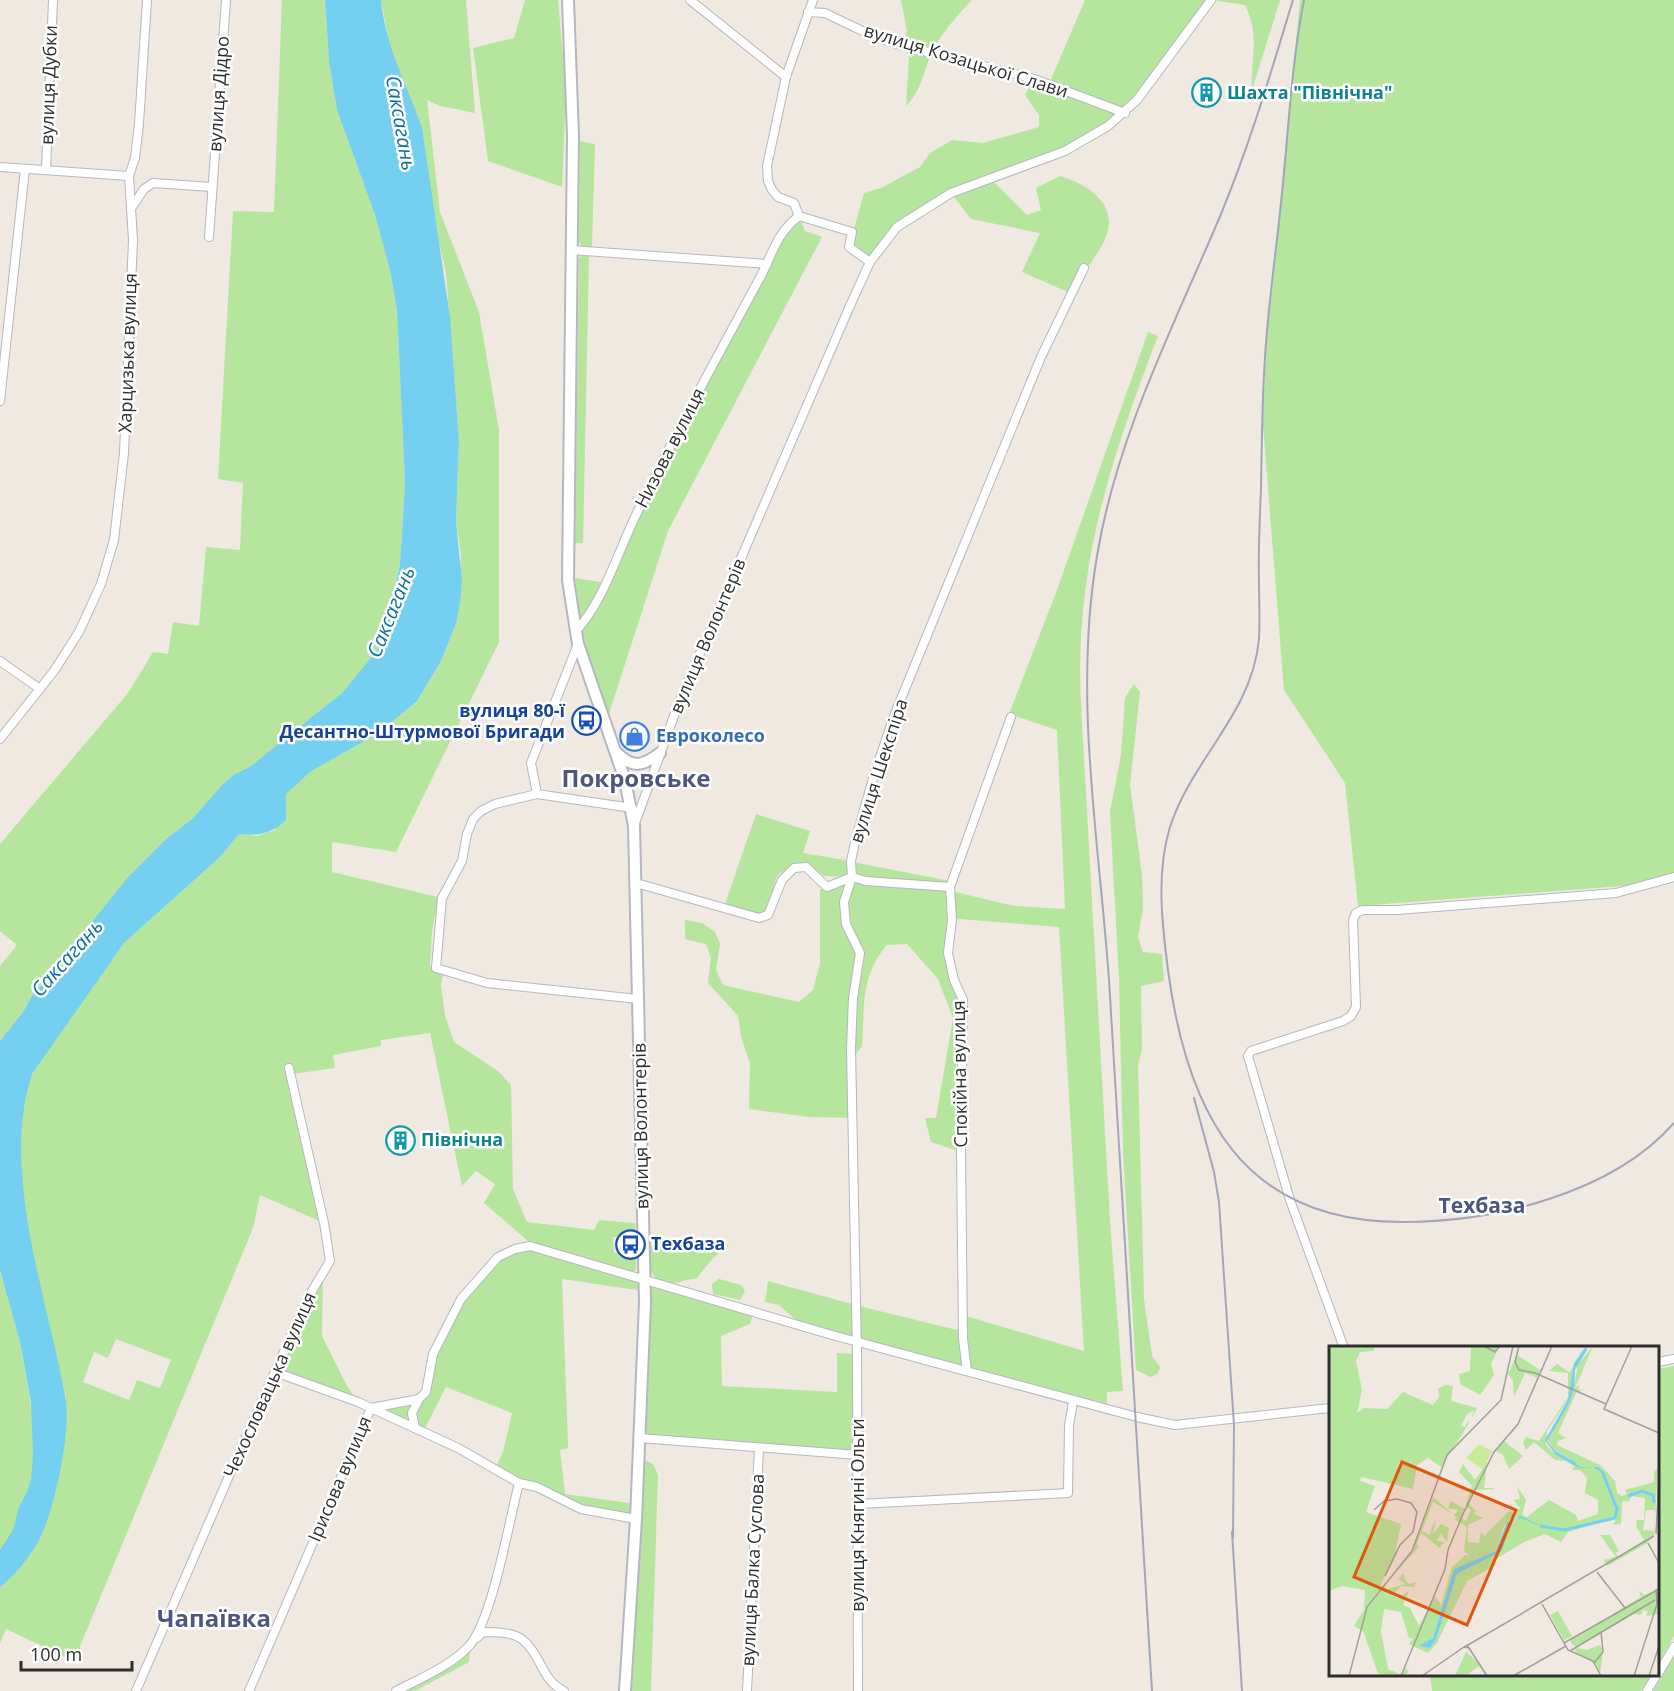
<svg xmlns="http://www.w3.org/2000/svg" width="1674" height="1691" viewBox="0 0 1674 1691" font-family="'Open Sans',sans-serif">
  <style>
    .green { fill: #b6e59e; fill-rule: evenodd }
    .water { fill: #75cff0 }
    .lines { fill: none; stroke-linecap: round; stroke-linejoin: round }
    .street-casing { stroke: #b4b7c1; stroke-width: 10 }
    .secondary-casing { stroke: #b4b7c1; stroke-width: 14 }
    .street { stroke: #fff; stroke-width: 8 }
    .secondary { stroke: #fff; stroke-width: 10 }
    .rail { stroke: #a3a6b8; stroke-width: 2 }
    .labels { text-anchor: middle; stroke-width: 5; stroke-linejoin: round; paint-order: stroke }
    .street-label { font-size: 18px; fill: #2e2e2e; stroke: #fff }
    .culture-label { font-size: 18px; font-weight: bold; fill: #0d838f; stroke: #fff; text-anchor: start }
    .transit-label { font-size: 18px; font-weight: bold; fill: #164399; stroke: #fff; text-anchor: end }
    .shop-label { font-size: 18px; font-weight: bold; fill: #366cbe; stroke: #fff; text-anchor: start }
    .water-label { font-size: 20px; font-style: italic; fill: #0d6fa3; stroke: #fff }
    .quarter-label { font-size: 21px; font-weight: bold; fill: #4d5680; stroke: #fff }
    .district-label { font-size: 24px; font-weight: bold; fill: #4d5680; stroke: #fff }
    .inset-river { fill: none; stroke: #75cff0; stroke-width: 3 }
    .inset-road { fill: none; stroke: #a29e99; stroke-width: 1.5 }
    .view { fill: #df570e; fill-opacity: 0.15; stroke: #df570e; stroke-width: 3 }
    .inset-edge { fill: none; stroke: #2e2e2e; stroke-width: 3 }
  </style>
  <rect width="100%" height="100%" fill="#efe9e1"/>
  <g class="green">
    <path d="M 282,0 L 325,0 L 329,61 L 337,110 L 375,215 L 390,270 L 397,310 L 405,483 L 400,565 L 385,634 L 379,648 L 343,692 L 251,766 L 233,775 L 222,785 L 193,818 L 165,840 L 129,876 L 86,929 L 74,963 L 66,973 L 46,981 L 33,994 L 23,1012 L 0,1041 L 0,966 L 17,945 L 0,931 L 0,844 L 128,693 L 153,652 L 168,654 L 173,622 L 199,626 L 206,547 L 240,550 L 243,483 L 218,479 L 233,211 L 274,212 Z"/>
    <path d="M 381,0 L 466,0 L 475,113 L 440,106 L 427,100 L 440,212 L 479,312 L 499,430 L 499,642 L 396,852 L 332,842 L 332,872 L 438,897 L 432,932 L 430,965 L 443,974 L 441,985 L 445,1016 L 454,1042 L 498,1071 L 511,1085 L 513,1189 L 527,1222 L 594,1230 L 599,1220 L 635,1223 L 636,1236 L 613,1237 L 614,1253 L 636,1252 L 636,1270 L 628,1273 L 528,1241 L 484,1203 L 495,1184 L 476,1171 L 462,1186 L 430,1033 L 381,1040 L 381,1046 L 333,1055 L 335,1068 L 292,1074 L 324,1223 L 260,1195 L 253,1228 L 74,1661 L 6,1629 L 0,1643 L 0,1587 L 23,1563 L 38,1542 L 46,1522 L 56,1491 L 65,1429 L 66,1397 L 45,1315 L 21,1196 L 18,1129 L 22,1098 L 32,1074 L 58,1033 L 124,943 L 220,857 L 239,834 L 257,836 L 275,830 L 286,794 L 310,771 L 377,734 L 417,701 L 441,661 L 456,624 L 461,556 L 456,521 L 459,441 L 446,273 L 438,239 L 422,127 L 391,54 ZM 116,1339 L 171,1360 L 160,1388 L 137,1380 L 129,1400 L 83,1382 L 94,1352 L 108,1358 Z"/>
    <path d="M 525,0 L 558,0 L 566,90 L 562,187 L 488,161 L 473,48 L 514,38 Z"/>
    <path d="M 901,0 L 972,0 C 957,16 942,32 932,52 C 923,72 922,90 906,106 L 909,58 L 904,46 L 907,31 Z"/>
    <path d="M 1085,0 L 1211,0 L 1147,87 L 1088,139 L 990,178 L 1027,215 L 1041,210 L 1036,188 L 1060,176 C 1085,183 1117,202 1107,234 C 1101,252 1081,275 1070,293 L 1022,272 L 1040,233 L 971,219 L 951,193 L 897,227 L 870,262 L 849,247 L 864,193 L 881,188 L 920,167 L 930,153 L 952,140 L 983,143 L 1039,127 L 1039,115 L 1025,95 L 1034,79 L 1049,84 Z"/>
    <path d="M 1212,0 L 1280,0 L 1252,90 C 1250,57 1261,38 1245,5 Z"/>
    <path d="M 1300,0 L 1674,0 L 1674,882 L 1358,906 L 1345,783 L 1284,690 L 1263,425 L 1266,343 Z"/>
    <path d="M 580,141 L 595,144 L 592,247 L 582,247 L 579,241 Z"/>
    <path d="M 799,216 L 805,231 L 822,237 L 668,531 L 605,726 L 575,632 L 585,622 L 579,619 L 575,578 L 605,583 L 776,241 Z"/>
    <path d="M 581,256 L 589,256 L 583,543 L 575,543 L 579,258 Z"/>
    <path d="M 1148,332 L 1158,336 C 1110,462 1074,568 1081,705 L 1110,1221 L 1123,1391 L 1107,1392 L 1107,1407 L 970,1369 L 966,1316 L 1084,1351 L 1059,927 L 949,918 L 945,955 L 959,1000 L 956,1051 L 958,1151 L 931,1142 L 925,1118 L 936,1118 L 953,1018 L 938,979 L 907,944 L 887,945 C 860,976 865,1007 862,1046 L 856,1054 L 857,1118 L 809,1117 L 749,1109 L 750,1064 L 741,1036 L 738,1016 L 708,983 L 711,957 L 706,944 L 685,939 L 685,920 L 702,923 L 715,932 L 720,944 L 716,970 L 723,985 L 799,1002 L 813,990 L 820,963 L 820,889 L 853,880 L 947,890 L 1014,906 L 1065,909 L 1057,730 L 1009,714 L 1057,590 Z"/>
    <path d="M 1134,684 L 1140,692 L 1130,785 L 1142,875 L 1143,908 L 1138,937 L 1143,952 L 1162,954 L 1164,981 L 1141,986 L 1142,1050 L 1138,1066 L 1144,1299 L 1152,1356 L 1160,1367 L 1158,1373 L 1151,1377 L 1136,1370 L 1123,1151 L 1119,979 L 1110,812 L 1121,755 L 1125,698 Z"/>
    <path d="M 756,814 L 810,831 L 803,853 L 851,861 L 852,877 L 824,876 L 808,866 L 796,862 L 777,876 L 765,917 L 724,907 Z"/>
    <path d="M 853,862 L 950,881 L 948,885 L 866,879 L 853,875 Z"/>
    <path d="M 729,1245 L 713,1258 L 696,1279 C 688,1278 682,1283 673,1283 C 649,1284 648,1264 647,1246 Z"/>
    <path d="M 530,1246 L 754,1311 L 750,1324 L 721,1336 L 722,1386 L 837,1392 L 837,1353 L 857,1354 L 858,1455 L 640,1438 L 644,1291 L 562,1279 L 568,1448 L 560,1450 L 565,1494 L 636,1504 L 641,1458 L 653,1464 L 658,1475 L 651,1691 L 625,1691 L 636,1519 L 581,1509 L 495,1469 L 503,1452 L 512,1413 L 446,1387 L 423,1432 L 371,1408 L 390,1406 L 426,1393 L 433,1354 L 449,1319 L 491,1264 Z"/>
    <path d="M 0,1270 L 20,1342 L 33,1418 L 39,1495 L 0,1560 Z"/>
    <path d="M 323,1272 L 322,1336 L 347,1386 L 358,1402 L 275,1372 Z"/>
    <path d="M 719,1279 L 741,1285 L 745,1291 L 740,1300 L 713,1294 L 712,1284 Z"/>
    <path d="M 768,1281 L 852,1304 L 852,1336 L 797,1321 L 779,1305 L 765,1302 Z"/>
    <path d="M 859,1306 L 961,1331 L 963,1368 L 859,1337 Z"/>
    <path d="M 1674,1366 L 1674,1636 L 1658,1664 L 1658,1369 Z"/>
    <path d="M 471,1643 L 469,1662 L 415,1691 L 396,1691 L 446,1665 Z"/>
    <path d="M 1674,1657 L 1674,1691 L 1653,1691 Z"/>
    <path d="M 1430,1675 L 1430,1674 L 1651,1675 L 1641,1691 L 1432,1691 Z"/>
  </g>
  <path class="water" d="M 325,0 L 381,0 C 386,48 406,83 422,127 L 450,317 L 459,441 L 456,521 L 462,581 L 460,602 L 456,624 L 441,661 L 417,701 L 377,734 L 311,771 L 286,794 L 286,820 C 271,834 259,836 239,834 L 220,857 L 124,943 L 32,1074 C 0,1170 47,1297 65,1395 C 72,1430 55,1510 38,1542 C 29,1558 15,1575 0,1587 L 0,1550 L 13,1530 L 19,1507 L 27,1492 L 31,1480 L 33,1454 L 31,1403 L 20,1342 L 0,1270 L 0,1041 L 23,1012 L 33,994 L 46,981 L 67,973 L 74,962 L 86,929 L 129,876 L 165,840 L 193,818 L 222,785 L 233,775 L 251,766 L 343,692 L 379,648 L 385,634 L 400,565 L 405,483 L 397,310 L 390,270 L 375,215 L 337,110 L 329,61 Z"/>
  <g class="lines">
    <defs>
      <g id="street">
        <path d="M 690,0 L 786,77"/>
        <path d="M 813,0 L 786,77 L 767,166 L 768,181 L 772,190 L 778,197 L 794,203 L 799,216 L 852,232 L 849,247 L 870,262"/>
        <path d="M 808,12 L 825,13 L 875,37 L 904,46 L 1034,79 L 1125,113"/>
        <path d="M 0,167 L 129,176"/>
        <path d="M 46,170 L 53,0"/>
        <path d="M 132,207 L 144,189 L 153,183 L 212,187"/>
        <path d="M 209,237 L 226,0"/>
        <path d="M 571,250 L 767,264"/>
        <path d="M 0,401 L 25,169"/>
        <path d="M 575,632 C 604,601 617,554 636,515 C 675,434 718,355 761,276 C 773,252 777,233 799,216"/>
        <path d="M 0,661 L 40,689"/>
        <path d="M 0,739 L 54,671 L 79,632 L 101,584 L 114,540 L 124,453 L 133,240 L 129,176 L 135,158 L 139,124 L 147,0"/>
        <path d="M 537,794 L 531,763 L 578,644"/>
        <path d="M 632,808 L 537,794 L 495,804 L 481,811 L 473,819 L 467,834 L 462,861 L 442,898 L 436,968 L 487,983 L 638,999"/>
        <path d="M 634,826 L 679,702 L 849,308 L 870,262 L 897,227 L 951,193 L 1065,151 L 1108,126 L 1137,100 L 1211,0"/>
        <path d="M 636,883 L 759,918 L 768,915 L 782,880 L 794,868 L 806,867 L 827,887 L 852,877 L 866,881 L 950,887"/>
        <path d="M 1344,1348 L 1290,1200 L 1248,1056 L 1251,1051 L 1343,1021 L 1351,1016 L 1356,1007 L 1353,920 L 1356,913 L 1363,910 L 1397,910 L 1616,893 L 1674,877"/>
        <path d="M 1658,1362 L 1674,1359"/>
        <path d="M 967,1371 L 963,1339 L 961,1151 L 963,1000 L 954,980 L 948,953 L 952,920 L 950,887 L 1011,717"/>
        <path d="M 275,1372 L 358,1402 L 458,1448 L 519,1483 L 537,1487 L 581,1509 L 636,1519"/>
        <path d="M 415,1428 L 412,1413 L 419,1399"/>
        <path d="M 640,1438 L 858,1455"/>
        <path d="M 859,1504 L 1068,1493 L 1069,1425 L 1073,1402"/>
        <path d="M 477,1638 L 483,1632 C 495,1632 515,1632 524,1641 C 542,1656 541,1680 564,1691"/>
        <path d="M 1658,1674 L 1674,1647"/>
        <path d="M 136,1691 L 252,1423 L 309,1296 L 330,1261 L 324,1223 L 289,1068"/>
        <path d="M 249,1691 L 371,1408 L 419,1399 L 426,1392 L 433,1354 L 461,1299 L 498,1257 L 515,1249 L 530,1246 L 832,1335 L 1137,1417 L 1175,1425 L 1330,1408"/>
        <path d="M 396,1691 C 421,1678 451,1666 470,1645 C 493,1617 509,1521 519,1483"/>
        <path d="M 747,1691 L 759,1448"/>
        <path d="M 858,1691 L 857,1354 L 851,1049 L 853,998 L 860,953 L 846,924 L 844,902 L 852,877 L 851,861 L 856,838 L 874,775 L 894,716 L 1041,357 L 1084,268"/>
        <path d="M 1647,1691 L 1657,1674"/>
      </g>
      <g id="secondary">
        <path d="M 568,0 L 573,136 L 568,580 L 578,644 L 625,780 L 634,826 L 645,1302 L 636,1519 L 625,1691"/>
        <path d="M 617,753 C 633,769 643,766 660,753"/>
      </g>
    </defs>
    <use href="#street" class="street-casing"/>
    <use href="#secondary" class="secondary-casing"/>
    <use href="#street" class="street"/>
    <use href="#secondary" class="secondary"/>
    <g class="rail">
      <path d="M 1304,0 C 1292,61 1289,122 1283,184 C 1278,237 1270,290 1266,343 C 1262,391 1262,439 1261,487 C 1260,518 1258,549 1259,580 C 1259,599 1260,619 1259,639 C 1252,714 1193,757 1170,827 C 1156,872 1162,924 1168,970 C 1187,1114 1243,1223 1404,1222 C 1494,1222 1613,1193 1674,1123"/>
      <path d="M 1194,1098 L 1214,1172 L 1219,1202 L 1234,1425 L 1233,1538"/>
      <path d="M 1232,1532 L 1242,1691"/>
      <path d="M 1152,1691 C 1139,1454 1125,1217 1109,980 C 1099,839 1073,697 1097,556 C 1117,435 1174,326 1221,214 C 1250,144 1271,72 1293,0"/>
    </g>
  </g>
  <defs>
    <symbol id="building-ring" viewBox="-11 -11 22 22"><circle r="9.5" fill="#fff" stroke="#0f9aa8" stroke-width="1.5"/><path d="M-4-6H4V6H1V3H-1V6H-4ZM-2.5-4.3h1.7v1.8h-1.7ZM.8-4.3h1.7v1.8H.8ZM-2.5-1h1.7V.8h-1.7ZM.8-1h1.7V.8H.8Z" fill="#0f9aa8"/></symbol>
    <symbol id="bus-ring" viewBox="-11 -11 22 22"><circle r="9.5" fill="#fff" stroke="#1a4fb4" stroke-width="1.5"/><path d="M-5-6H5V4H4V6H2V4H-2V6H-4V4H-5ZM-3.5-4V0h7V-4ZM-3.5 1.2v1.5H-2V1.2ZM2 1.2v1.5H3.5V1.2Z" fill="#1a4fb4"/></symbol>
    <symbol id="shop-ring" viewBox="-11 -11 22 22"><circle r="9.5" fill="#fff" stroke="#3f7fe0" stroke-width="1.5"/><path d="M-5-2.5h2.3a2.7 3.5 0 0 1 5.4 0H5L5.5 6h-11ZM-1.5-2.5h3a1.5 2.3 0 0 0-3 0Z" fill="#3f7fe0"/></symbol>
  </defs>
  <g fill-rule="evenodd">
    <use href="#building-ring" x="1190" y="76" width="33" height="33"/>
    <use href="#bus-ring" x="570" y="704" width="33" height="33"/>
    <use href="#shop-ring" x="618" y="720" width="33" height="33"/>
    <use href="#building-ring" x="384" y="1124" width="33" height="33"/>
    <use href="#bus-ring" x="614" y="1228" width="33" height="33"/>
  </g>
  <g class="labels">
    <g class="street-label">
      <text transform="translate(966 61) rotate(17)" y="6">вулиця Козацької Слави</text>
      <text transform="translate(49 85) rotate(-88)" y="6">вулиця Дубки</text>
      <text transform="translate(219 94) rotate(-86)" y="6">вулиця Дідро</text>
      <text transform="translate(128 353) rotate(-88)" y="6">Харцизька вулиця</text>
      <text transform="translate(670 448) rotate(-63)" y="6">Низова вулиця</text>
      <text transform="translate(708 636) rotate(-67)" y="6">вулиця Волонтерів</text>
      <text transform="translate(879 771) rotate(-72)" y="6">вулиця Шекспіра</text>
      <text transform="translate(960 1074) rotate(-91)" y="6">Спокійна вулиця</text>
      <text transform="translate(641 1126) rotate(-91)" y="6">вулиця Волонтерів</text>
      <text transform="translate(270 1385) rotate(-66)" y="6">Чехословацька вулиця</text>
      <text transform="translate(340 1479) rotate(-67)" y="6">Ірисова вулиця</text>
      <text transform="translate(858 1515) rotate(-90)" y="6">вулиця Княгині Ольги</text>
      <text transform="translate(753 1570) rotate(-87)" y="6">вулиця Балка Суслова</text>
    </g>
    <g class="culture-label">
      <text x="1227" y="99">Шахта "Північна"</text>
      <text x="421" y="1146">Північна</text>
    </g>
    <g class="transit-label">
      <text x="565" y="717">вулиця 80-ї<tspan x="565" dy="21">Десантно-Штурмової Бригади</tspan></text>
      <text x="651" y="1250" text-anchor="start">Техбаза</text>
    </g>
    <g class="shop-label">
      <text x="656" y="742">Евроколесо</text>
    </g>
    <g class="water-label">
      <text transform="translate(401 123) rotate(80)" y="7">Саксагань</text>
      <text transform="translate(391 612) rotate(-68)" y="7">Саксагань</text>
      <text transform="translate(67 958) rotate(-48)" y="7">Саксагань</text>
    </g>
    <g class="quarter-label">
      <text x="1482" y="1213">Техбаза</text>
    </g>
    <g class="district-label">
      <text x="636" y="787">Покровське</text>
      <text x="214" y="1627">Чапаївка</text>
    </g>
  </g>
  <g transform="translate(1329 1346)">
    <rect width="330" height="330" fill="#efe9e1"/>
    <path d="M 0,0 L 47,0 L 44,5 L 31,6 L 27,15 L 33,44 L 28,67 L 35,62 L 58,63 L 74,46 L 104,59 L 110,51 L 109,43 L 116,39 L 124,40 L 122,55 L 148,62 L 143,72 L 145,64 L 138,68 L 132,80 L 136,81 L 140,74 L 139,79 L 112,121 L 99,112 L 88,119 L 84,143 L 32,131 L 31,135 L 46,140 L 37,166 L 72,178 L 65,213 L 49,244 L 56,237 L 56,244 L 76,238 L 69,233 L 74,228 L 79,238 L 87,236 L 85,241 L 72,240 L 64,249 L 69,252 L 80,245 L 74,259 L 81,262 L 90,280 L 106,250 L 112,259 L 123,221 L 136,209 L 141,210 L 135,205 L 138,181 L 125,173 L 129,172 L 125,170 L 129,164 L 119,162 L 122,155 L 136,163 L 132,172 L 137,175 L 142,164 L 136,160 L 143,140 L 130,126 L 134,118 L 146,134 L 158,116 L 155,142 L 164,142 L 165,143 L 146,144 L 139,157 L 147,165 L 145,168 L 154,172 L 139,179 L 139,196 L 150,197 L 152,186 L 155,190 L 181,164 L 185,168 L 191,162 L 184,154 L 191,153 L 188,140 L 197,154 L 193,169 L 198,171 L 220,154 L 247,169 L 249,175 L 269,168 L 269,154 L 256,147 L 258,132 L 251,124 L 243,124 L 245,120 L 237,115 L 226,114 L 205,96 L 197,104 L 194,96 L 197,91 L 210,95 L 239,51 L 239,27 L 220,25 L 228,18 L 241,27 L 244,19 L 256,0 L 245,19 L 239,54 L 218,85 L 217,99 L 226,108 L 243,114 L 226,105 L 218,93 L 241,56 L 249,19 L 264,0 L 246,42 L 251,38 L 249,43 L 254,45 L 248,45 L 229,87 L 237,92 L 229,95 L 228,99 L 271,119 L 286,135 L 288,147 L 293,150 L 298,148 L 296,144 L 325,136 L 325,126 L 329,122 L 325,190 L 317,198 L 278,220 L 275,214 L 287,211 L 271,189 L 281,189 L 290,205 L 287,207 L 289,211 L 315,194 L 307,180 L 308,174 L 315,174 L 316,152 L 303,150 L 299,156 L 293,155 L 292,178 L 284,179 L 288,171 L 239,186 L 232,196 L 216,188 L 195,196 L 165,214 L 167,219 L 138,235 L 108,297 L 99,307 L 80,298 L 84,292 L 80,292 L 72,266 L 55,263 L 52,286 L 59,323 L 73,329 L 76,322 L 80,325 L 75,330 L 50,330 L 34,285 L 25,280 L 35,264 L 36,244 L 13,240 L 0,245 ZM 317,164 L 326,164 L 326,185 L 314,184 ZM 183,171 L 193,171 L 179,176 L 173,205 L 128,228 L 107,293 L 101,302 L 91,300 L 104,292 L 125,223 L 167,205 L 174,182 L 178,176 ZM 142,0 L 170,0 L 162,18 L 165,29 L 151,49 L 131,38 L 130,28 L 141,25 ZM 188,9 L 211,24 L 208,32 L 196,27 L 185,51 L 184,35 L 179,28 ZM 175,95 L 194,110 L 180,123 L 174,109 L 167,105 ZM 104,151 L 124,168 L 104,156 L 93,185 L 101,189 L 102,183 L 107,173 L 104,188 L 112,178 L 120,182 L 118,196 L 112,188 L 108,195 L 115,196 L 111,202 L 92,187 L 88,198 L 90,201 L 70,223 L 83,206 ZM 330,234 L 330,268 L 317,270 L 319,265 L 314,264 L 312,269 L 305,268 L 247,301 L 243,298 L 241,294 L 312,251 L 310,245 L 315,249 L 329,243 ZM 229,265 L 243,290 L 235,294 L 221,269 ZM 270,299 L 274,303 L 271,328 L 267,318 L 246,307 L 247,302 L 258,304 ZM 137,306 L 152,319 L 136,330 L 126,330 Z" fill="#b6e59e" fill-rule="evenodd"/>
    <path d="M 150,98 L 163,105 L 154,124 L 137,112 Z" fill="#c9ec9a"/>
    <path d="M 257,0 L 258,4 L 246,24 L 245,40 L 241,56 L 218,95 L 226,105 L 246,116 L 250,121 L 269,121 L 277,129 L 264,121 L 250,122 L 226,108 L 216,94 L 239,54 L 245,18 ZM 192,170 L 214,181 L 192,172 L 182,174 L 173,205 L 128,228 L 107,293 L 101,302 L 90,300 L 104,292 L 125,223 L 167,205 L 178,176 Z" fill="#75cff0"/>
    <path class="inset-river" d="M 299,150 L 313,145 L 324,149 L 325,157M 211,180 L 235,184 L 286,172 L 288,163 L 273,125"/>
    <path class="inset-road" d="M 155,0 L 166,6 L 171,0M 190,0 L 186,16 L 190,24 L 206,27 L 277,58M 303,0 L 275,63 L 330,87M 45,164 L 55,155 L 68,153 L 82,157 L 88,166 L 84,186 L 71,199 L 56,230M 327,188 L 330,131M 319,197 L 330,217M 268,226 L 296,262M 213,258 L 239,304 L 264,315 L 272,330M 235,297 L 330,243M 139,299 L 325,190M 140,302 L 158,330M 241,305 L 326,254M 265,317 L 274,306 L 272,286M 20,330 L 38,261 L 83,205 L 118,109 L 172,54 L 184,0M 72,330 L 116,223 L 119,204 L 134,168 L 165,106 L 189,78 L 223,0M 93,330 L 135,301 L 140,302 L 138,299 L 135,301M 184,330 L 237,300M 305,330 L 328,258 L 327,243M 320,330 L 330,300"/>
    <path class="view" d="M 73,116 L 187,164 L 138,279 L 25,231 Z"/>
    <rect width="330" height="330" class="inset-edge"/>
  </g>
  <path d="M21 1661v9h111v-9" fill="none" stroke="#2e2e2e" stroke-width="3"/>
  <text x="30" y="1661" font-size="18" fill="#2e2e2e" stroke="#ffffff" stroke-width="4.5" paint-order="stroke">100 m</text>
</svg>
